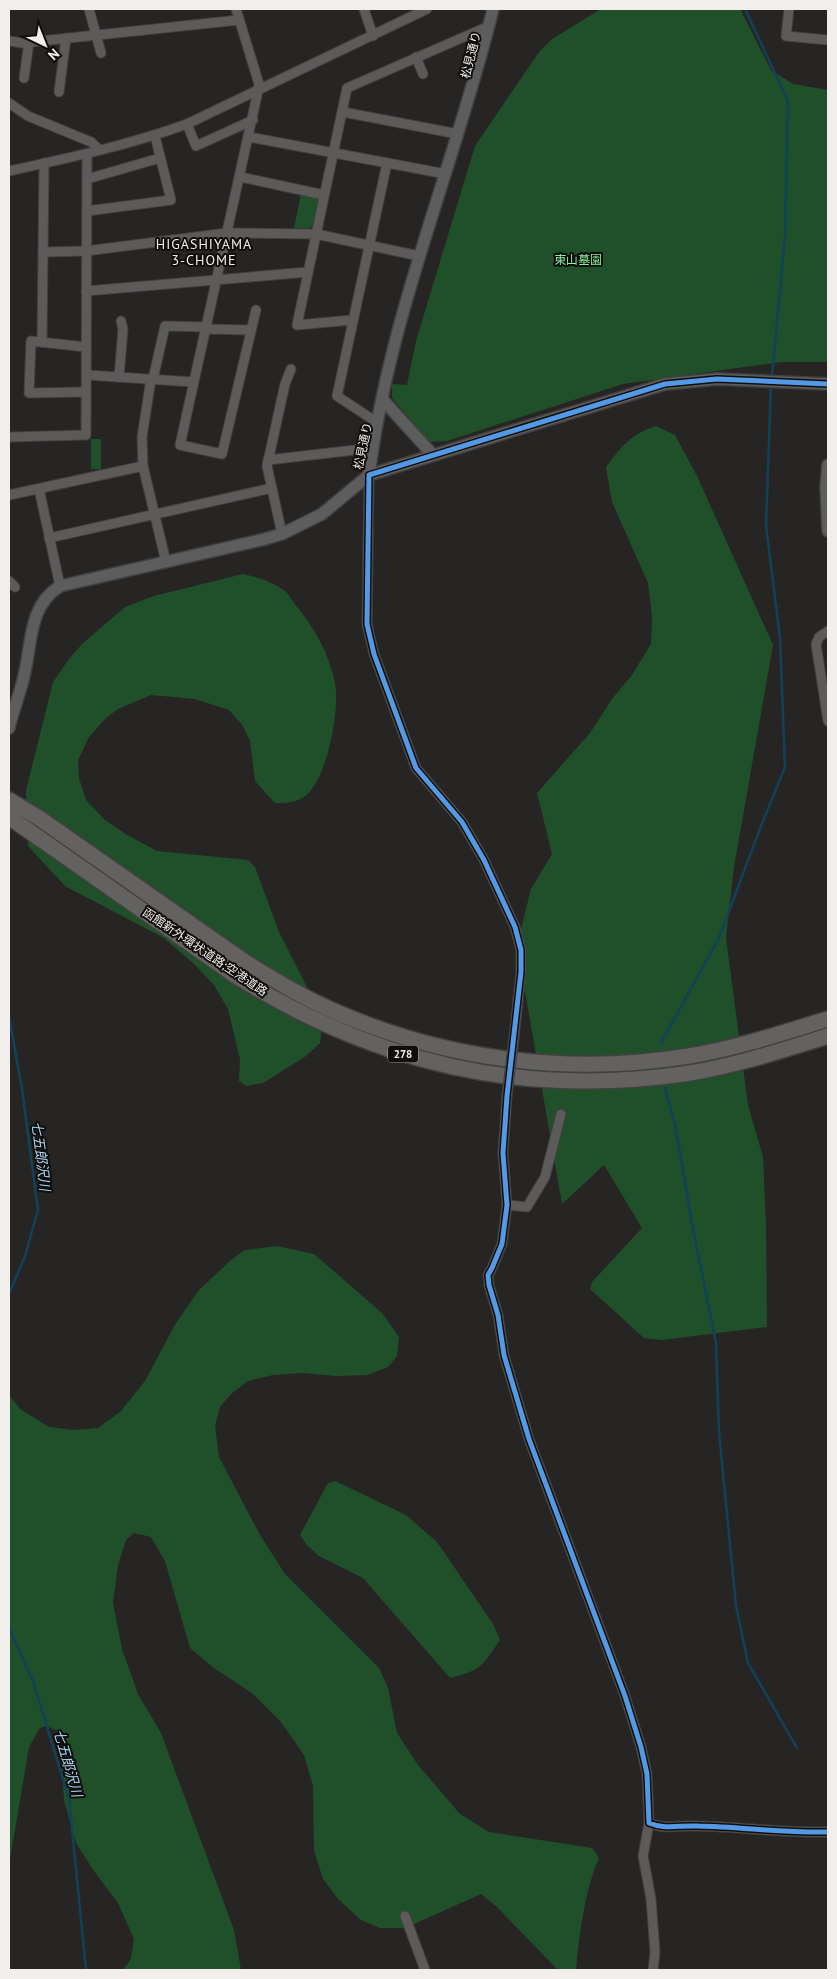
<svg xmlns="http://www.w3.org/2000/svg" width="837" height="1979" viewBox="0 0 837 1979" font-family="'PT Sans','Noto Sans JP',sans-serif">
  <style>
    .green { fill: #20502a }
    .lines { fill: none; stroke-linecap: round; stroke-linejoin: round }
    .stream { stroke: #11415b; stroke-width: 2.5 }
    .street-casing { stroke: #424140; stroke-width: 11 }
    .secondary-casing { stroke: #424140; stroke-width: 14 }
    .highway-casing { stroke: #424140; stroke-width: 18 }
    .street { stroke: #5d5b5a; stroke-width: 9 }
    .secondary { stroke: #5e5d5d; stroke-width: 11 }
    .highway { stroke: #636260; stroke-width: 15 }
    .street-bridge-casing { stroke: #424140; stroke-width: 11; stroke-linecap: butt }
    .street-bridge { stroke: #5d5b5a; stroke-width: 9 }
    .cycleway-casing { stroke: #100e0c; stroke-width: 8 }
    .cycleway { stroke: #5399e6; stroke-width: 5 }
    .labels { text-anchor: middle; stroke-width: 4; stroke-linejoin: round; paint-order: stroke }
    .shield { fill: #100e0c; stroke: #aeaba9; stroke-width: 1 }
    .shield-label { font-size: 11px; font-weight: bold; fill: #f1eeec }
    .street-label { font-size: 12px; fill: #f1eeec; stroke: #100e0c }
    .park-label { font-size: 12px; fill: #89ee99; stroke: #100e0c }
    .neighbourhood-label { font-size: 14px; letter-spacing: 1px; fill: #f1eeec; stroke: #100e0c }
    .water-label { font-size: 14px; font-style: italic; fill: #a9d4f1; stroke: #100e0c }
  </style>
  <rect width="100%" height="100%" fill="#272523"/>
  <g class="green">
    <path d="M 601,9 L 740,9 L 771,70 L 793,84 L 828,90 L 828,362 L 781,362 L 623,384 L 447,441 L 429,442 L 392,398 L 392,384 L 407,385 L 416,341 L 475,146 L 539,52 L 552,39 Z"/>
    <path d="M 301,194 L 317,197 L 319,201 L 313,225 L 310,228 L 294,228 Z"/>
    <path d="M 656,426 L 675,435 L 697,476 L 773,645 L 734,867 L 726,938 L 748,1105 L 763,1157 L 766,1226 L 767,1327 L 662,1340 L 644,1338 L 590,1289 L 592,1282 L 642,1228 L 604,1165 L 562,1204 L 517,945 L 531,889 L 552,854 L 537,793 L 590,733 L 612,699 L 632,675 L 651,644 L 652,616 L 648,583 L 612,502 L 606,467 C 623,445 630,435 656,426 Z"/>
    <rect x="91" y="439" width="10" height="30"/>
    <path d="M 243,574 C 257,577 270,581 282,589 C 287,592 291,598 294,603 C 314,627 329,653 335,683 C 340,710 327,781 304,797 C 294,803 286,803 275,803 L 255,781 L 250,741 L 243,726 L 229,710 L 195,699 L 151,695 L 118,709 L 106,718 L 89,737 L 78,760 L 79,778 L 86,800 L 105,820 L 127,835 L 157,851 L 248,860 L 255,867 L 279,932 L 314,1001 L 322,1025 L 320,1043 L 306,1056 L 263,1083 L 246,1086 L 239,1081 L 240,1059 L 228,1009 L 214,985 L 194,964 L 164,938 L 65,886 L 28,846 L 26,790 L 53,682 L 69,659 L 82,644 L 125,607 L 154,596 Z"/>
    <path d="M 277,1246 L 314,1254 L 382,1313 L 399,1337 L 397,1356 L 388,1367 L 367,1375 L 336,1376 L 302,1373 L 273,1375 L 248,1381 L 231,1394 L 220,1407 L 215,1426 L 219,1457 L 260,1535 L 285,1574 L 379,1668 L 388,1688 L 397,1733 L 418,1765 L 460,1814 L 489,1832 L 592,1848 L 599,1858 C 585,1889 579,1936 576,1970 L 558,1970 L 496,1906 L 481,1894 L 405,1928 L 380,1928 L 361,1920 L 338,1899 L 323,1879 L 314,1851 L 313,1786 L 304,1755 L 281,1722 L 252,1693 L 214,1668 L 190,1648 L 165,1561 L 151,1537 L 134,1533 L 126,1540 L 118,1565 L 113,1603 L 122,1649 L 138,1694 L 161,1733 L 234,1930 L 241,1970 L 123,1970 L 131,1959 L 134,1939 L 118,1903 L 94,1871 L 76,1843 L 64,1800 L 62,1770 L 67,1745 L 56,1730 L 46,1726 L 40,1728 L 29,1747 L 9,1865 L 9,1395 L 20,1409 L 49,1427 L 74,1430 L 98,1428 L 120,1412 L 145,1381 L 176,1323 L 199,1290 L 231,1260 L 245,1250 Z"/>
    <path d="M 335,1481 L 406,1515 L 437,1542 L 493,1624 L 500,1640 C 482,1666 482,1670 450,1678 L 363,1578 L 319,1556 L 307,1545 L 300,1535 L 328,1483 Z"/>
  </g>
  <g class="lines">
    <g class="stream">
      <path d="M 745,9 L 788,101 L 785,236 L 772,377"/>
      <path d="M 9,1016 L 22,1089 L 38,1210 L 25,1256 L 9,1294"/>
      <path d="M 661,1043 L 719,938 L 761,826 L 785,767 L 780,638 L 766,525 L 771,385"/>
      <path d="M 665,1088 L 675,1124 L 692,1224 L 716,1343 L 719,1432 L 736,1606 L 748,1663 L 797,1748"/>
      <path d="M 9,1628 L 33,1681 L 69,1799 L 86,1970"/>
    </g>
    <defs>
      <g id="street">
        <path d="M 89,9 L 101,53"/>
        <path d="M 236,9 L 259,84 L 258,91 L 180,445 L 222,454 L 256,310"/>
        <path d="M 364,9 L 373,36"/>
        <path d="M 789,9 L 786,36 L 828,40"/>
        <path d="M 9,41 L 22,43 L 239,20"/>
        <path d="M 416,57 L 423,74"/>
        <path d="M 24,78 L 29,42"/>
        <path d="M 59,92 L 66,38"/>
        <path d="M 9,103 L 28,116 L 91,142 L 100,150"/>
        <path d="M 343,112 L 458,134"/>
        <path d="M 187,124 L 196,146 L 253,120"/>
        <path d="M 249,137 L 446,174"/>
        <path d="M 9,171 C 69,158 129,145 187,124 L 427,9"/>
        <path d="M 241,177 L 324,195"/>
        <path d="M 87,179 L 160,158"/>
        <path d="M 87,211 L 171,200 L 155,136"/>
        <path d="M 44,252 L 86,251 L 227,233 L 316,234 L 419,256"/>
        <path d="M 86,291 L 308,272"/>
        <path d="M 352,320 L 297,325 L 347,88 L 489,26"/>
        <path d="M 205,329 L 251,330"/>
        <path d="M 42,342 L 44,163"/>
        <path d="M 86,347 L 31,341 L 29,393 L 86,392"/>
        <path d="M 87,375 L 193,382"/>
        <path d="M 119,377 L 123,329 L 121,321"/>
        <path d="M 151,379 L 142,437 L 143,466 L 166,562"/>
        <path d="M 153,379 L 165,326 L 206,327"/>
        <path d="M 378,423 L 337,396 L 387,163"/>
        <path d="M 9,437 L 86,435 L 87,154"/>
        <path d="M 268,460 L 372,448"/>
        <path d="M 369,475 L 367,624 L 374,654 L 416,768 L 462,822 L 484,860 L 515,927 L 521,950 L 521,972 L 514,1037"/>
        <path d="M 39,489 L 60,586"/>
        <path d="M 9,495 L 143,466"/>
        <path d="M 282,534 L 267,466 L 285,384 L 291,369"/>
        <path d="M 49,538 L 272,488"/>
        <path d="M 9,581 L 15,587"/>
        <path d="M 828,631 L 819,637 L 816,644 L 828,721"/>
        <path d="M 507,1096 L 503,1153 L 507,1205 L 502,1244 L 492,1268 L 488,1275 L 489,1285 L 498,1315 L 504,1355 L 529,1439 L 625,1696 L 641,1747 L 647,1774 L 649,1823 C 665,1830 681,1825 698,1826 C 742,1827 784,1833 828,1832"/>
        <path d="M 507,1205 L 527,1207 L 545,1177 L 561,1114"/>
        <path d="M 649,1823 L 643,1856 L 651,1899 L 655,1952 L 653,1970"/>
        <path d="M 405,1916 L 425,1970"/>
      </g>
      <g id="secondary">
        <path d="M 383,400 L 433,455"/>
        <path d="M 828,465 L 826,487 L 828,531"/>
        <path d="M 369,475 L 665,384 L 717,379 L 828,384"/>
        <path d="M 9,728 C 13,710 20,694 24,676 C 32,644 28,606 60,586 L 265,539 L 282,534 L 322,514 L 369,475 C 389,315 455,165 493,9"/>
      </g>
      <g id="highway">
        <path d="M 9,800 L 39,818 L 245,962 C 276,981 307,1000 341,1014 C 451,1061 572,1075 689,1056 C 737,1048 782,1033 828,1019"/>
        <path d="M 9,817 L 236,976 C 377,1064 524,1098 690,1073 C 737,1065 783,1050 828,1036"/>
      </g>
    </defs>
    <use href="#street" class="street-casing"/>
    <use href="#secondary" class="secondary-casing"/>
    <use href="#highway" class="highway-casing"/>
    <use href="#street" class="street"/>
    <use href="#secondary" class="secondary"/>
    <use href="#highway" class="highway"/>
    <defs>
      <path id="street-bridge" d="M 507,1096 L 514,1037"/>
    </defs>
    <use href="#street-bridge" class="street-bridge-casing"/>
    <use href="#street-bridge" class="street-bridge"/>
    <defs>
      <path id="cycleway" d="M 828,384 L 717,379 L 665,384 L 369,475 L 367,624 L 374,654 L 416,768 L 462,822 L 484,860 L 515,927 L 521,950 L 521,972 L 507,1096 L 503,1153 L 507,1205 L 502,1244 L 492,1268 L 488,1275 L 489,1285 L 498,1315 L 504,1355 L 529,1439 L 625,1696 L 641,1747 L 647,1774 L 649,1823 C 665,1830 681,1825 698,1826 C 742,1827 784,1833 828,1832"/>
    </defs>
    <use href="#cycleway" class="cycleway-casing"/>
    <use href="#cycleway" class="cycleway"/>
  </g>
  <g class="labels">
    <rect class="shield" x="388" y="1045.5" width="30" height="17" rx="4"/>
    <g class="shield-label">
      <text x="403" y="1058">278</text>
    </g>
    <g class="street-label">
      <text transform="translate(471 55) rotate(-76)" y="4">松見通り</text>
      <text transform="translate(363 446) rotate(-78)" y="4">松見通り</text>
      <text transform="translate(205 952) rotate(34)" y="4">函館新外環状道路;空港道路</text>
    </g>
    <g class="park-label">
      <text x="578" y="264">東山墓園</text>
    </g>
    <g class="neighbourhood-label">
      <text x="204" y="249">HIGASHIYAMA<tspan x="204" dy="16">3-CHOME</tspan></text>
    </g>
    <g class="water-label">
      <text transform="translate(41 1156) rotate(83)" y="5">七五郎沢川</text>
      <text transform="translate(68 1763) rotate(74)" y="5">七五郎沢川</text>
    </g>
  </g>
  <rect width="837" height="1979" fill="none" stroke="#f1eeec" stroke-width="20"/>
  <g transform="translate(45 45) rotate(137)" stroke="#100e0c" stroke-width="4" paint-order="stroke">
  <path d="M0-4L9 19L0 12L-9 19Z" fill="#f1eeec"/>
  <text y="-8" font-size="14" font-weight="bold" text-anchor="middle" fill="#f1eeec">N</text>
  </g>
</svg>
